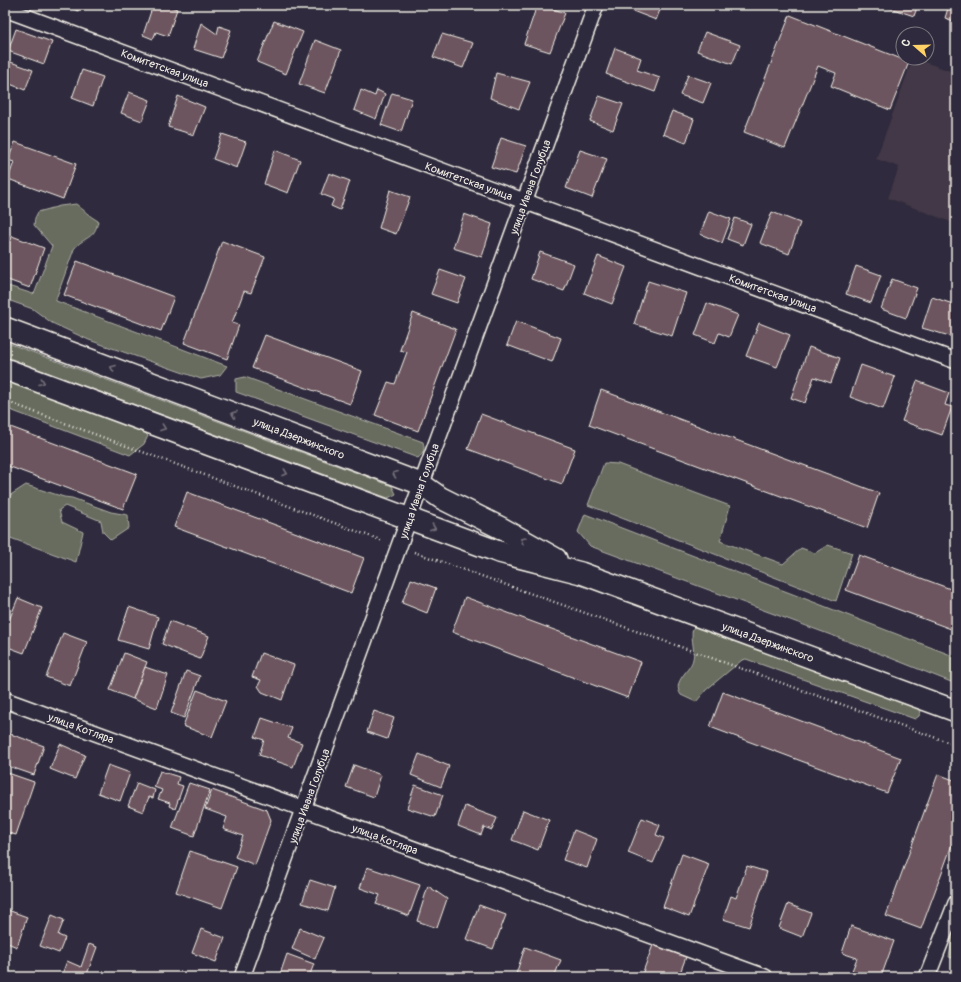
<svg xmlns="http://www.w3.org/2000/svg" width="961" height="982" viewBox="0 0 961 982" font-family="Pangolin,sans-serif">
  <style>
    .built { fill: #423747 }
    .green { fill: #676c5f; stroke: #aeaea4 }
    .building { fill: #6d555f; stroke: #f4f1e8 }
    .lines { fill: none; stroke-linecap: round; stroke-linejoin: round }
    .street-casing { stroke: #f4f1e8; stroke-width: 18 }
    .secondary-casing { stroke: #f4f1e8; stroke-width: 24 }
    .path { stroke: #f4f1e8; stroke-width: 2.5; stroke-dasharray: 1 3; stroke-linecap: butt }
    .street { stroke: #2f2a3d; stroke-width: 15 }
    .secondary { stroke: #2f2a3d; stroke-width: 21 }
    .oneway { stroke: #747079 }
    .labels { text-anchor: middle; stroke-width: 3.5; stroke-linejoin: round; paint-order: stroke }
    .street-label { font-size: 11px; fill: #f4f1e8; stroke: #2f2a3d }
  </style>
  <rect width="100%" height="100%" fill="#2f2a3d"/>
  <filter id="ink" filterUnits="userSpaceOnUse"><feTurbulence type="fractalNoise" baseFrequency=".025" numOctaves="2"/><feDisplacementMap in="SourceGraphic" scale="8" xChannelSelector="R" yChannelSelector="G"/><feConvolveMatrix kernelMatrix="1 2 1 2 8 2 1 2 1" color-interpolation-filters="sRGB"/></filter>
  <g filter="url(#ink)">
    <path class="built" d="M 913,58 L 956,73 L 956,224 L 888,198 L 899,167 L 876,159 Z"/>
    <g class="green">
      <path d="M 76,204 C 84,210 89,216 98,221 C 95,240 84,236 74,249 L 56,299 L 56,301 L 227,366 L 220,375 L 201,379 L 89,340 L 52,323 L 33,309 L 5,299 L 5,285 L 33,294 L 35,292 L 52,246 L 34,225 L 35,218 L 38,212 L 60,206 Z"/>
      <path d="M 5,342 L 392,486 L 396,494 L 388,498 L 5,357 Z"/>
      <path d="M 245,377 L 423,442 C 425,450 424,453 418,458 L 236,392 L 236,379 Z"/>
      <path d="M 5,379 L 142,430 L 148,436 L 144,444 L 130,455 L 5,408 Z"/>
      <path d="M 604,463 L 618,464 L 730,506 L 720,541 L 783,564 L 801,548 L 815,553 L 828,545 L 852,553 L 836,601 L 588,505 Z"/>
      <path d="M 26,485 L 64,497 L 72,498 L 111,512 L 128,515 L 129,528 L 111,540 L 103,532 L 101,521 L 65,506 L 59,510 L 62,522 L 83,532 L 76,562 L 5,536 L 5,496 L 9,496 Z"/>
      <path d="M 585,514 L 956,657 L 956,684 L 858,645 L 590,546 L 578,532 Z"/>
      <path d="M 695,625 L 922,709 L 919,716 L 915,719 L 746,659 L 742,660 L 706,690 L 696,702 L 681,695 C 671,681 691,671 693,659 C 696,649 688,633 695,625 Z"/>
      <path d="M 956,929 L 956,959 L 949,957 L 952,940 Z"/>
    </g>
    <g class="building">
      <path d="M 63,5 L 80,5 L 78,11 Z"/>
      <path d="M 153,5 L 166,5 L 177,9 L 168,36 L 156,32 L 153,39 L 143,35 Z"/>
      <path d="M 537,5 L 542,5 L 565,13 L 550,52 L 524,44 Z"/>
      <path d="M 632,5 L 662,5 L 656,20 L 630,10 Z"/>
      <path d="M 887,5 L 918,5 L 914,16 L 887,7 Z"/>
      <path d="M 949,5 L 956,5 L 956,22 L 945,18 Z"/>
      <path d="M 790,15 L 909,62 L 890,110 L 831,86 L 836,73 L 818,66 L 785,148 L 744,132 Z"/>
      <path d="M 274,21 L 303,32 L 286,74 L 257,62 Z"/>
      <path d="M 201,23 L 217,34 L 219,26 L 231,30 L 221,58 L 193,49 Z"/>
      <path d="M 16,29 L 52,42 L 44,64 L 8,51 Z"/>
      <path d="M 705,32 L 740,45 L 732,64 L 697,51 Z"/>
      <path d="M 442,34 L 473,43 L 463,68 L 433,57 Z"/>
      <path d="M 315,40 L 341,50 L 325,93 L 299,84 Z"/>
      <path d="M 615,48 L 641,58 L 637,70 L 660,78 L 655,92 L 606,74 Z"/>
      <path d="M 5,60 L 33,70 L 25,90 L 5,82 Z"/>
      <path d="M 82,70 L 103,77 L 93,106 L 72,98 Z"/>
      <path d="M 496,73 L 530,82 L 519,109 L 490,98 Z"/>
      <path d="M 688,75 L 711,83 L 703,103 L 680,95 Z"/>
      <path d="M 361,90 L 375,96 L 377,90 L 385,94 L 376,119 L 354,110 Z"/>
      <path d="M 129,92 L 150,100 L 142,121 L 121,113 Z"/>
      <path d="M 392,93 L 412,99 L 401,132 L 381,125 Z"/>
      <path d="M 178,96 L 205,107 L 194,135 L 168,127 Z"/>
      <path d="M 599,96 L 623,104 L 613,130 L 590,121 Z"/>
      <path d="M 672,111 L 694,119 L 686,143 L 663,134 Z"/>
      <path d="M 222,134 L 246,142 L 237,168 L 213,159 Z"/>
      <path d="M 501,138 L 526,146 L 516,174 L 491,167 Z"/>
      <path d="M 15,142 L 76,164 L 63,199 L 8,179 L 14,162 L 8,160 Z"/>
      <path d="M 275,150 L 300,160 L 288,193 L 264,184 Z"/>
      <path d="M 580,150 L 607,159 L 592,198 L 566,188 Z"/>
      <path d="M 329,173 L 350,181 L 340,210 L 331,206 L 334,199 L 321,194 Z"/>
      <path d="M 390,190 L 410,197 L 396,234 L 379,228 Z"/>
      <path d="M 709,211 L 731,219 L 722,243 L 700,234 Z"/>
      <path d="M 772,212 L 800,223 L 789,254 L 760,243 Z"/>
      <path d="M 464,214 L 492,224 L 482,257 L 453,248 Z"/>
      <path d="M 735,218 L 751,224 L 743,245 L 727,239 Z"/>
      <path d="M 12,236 L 44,248 L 30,288 L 5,279 L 5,238 L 11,240 Z"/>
      <path d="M 222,241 L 265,257 L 251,293 L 244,291 L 232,323 L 239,325 L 227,359 L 184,343 Z"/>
      <path d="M 540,252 L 574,264 L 564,291 L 531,279 Z"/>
      <path d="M 598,256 L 626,267 L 612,304 L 584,293 Z"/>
      <path d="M 77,261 L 174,297 L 161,331 L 64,295 Z"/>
      <path d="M 856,266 L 881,275 L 871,303 L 846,294 Z"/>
      <path d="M 440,270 L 466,279 L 457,303 L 431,294 Z"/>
      <path d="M 892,279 L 917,288 L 906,318 L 881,309 Z"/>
      <path d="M 648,281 L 686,293 L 672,336 L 634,324 Z"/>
      <path d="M 932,297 L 956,305 L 956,326 L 953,337 L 922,328 Z"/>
      <path d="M 707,303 L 738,315 L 729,337 L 719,333 L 715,343 L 695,335 Z"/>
      <path d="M 413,313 L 456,329 L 418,431 L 375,415 L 388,382 L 395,384 L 407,352 L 400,350 Z"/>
      <path d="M 516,321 L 561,338 L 552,362 L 507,345 Z"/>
      <path d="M 759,323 L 790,335 L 777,367 L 746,356 Z"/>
      <path d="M 265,335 L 362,371 L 350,404 L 252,368 Z"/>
      <path d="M 809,347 L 840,358 L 831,383 L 814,377 L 805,403 L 791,398 Z"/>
      <path d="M 861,365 L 895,377 L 883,409 L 850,397 Z"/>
      <path d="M 917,381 L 949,393 L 945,405 L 952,407 L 942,435 L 902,421 Z"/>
      <path d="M 601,390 L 879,493 L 867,528 L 589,425 Z"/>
      <path d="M 481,414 L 575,449 L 562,484 L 468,449 Z"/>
      <path d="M 5,425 L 137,474 L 123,509 L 5,465 Z"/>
      <path d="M 187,492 L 364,558 L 351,593 L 174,527 Z"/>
      <path d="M 859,555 L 956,591 L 956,615 L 951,629 L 846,590 Z"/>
      <path d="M 411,579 L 436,588 L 427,613 L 402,603 Z"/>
      <path d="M 465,597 L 641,662 L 628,698 L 452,632 Z"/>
      <path d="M 18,598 L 42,608 L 24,653 L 5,646 L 5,630 Z"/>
      <path d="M 129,607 L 158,617 L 149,649 L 118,640 Z"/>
      <path d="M 170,621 L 209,636 L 200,659 L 162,644 Z"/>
      <path d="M 63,633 L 87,642 L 70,686 L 46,677 Z"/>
      <path d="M 124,653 L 147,662 L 133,699 L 110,690 Z"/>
      <path d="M 261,653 L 294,665 L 282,700 L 262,692 L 258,686 L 261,680 L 252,677 Z"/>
      <path d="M 145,667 L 168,675 L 157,708 L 133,699 Z"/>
      <path d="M 186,671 L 200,676 L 184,718 L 171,713 Z"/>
      <path d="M 197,690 L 226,701 L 212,737 L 183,726 Z"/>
      <path d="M 723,692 L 901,758 L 887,793 L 710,727 Z"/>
      <path d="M 374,711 L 394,718 L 387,739 L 367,732 Z"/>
      <path d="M 262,718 L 292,728 L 288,738 L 302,743 L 293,767 L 259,755 L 264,740 L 255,737 Z"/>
      <path d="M 5,732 L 44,746 L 34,775 L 5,765 Z"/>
      <path d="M 60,744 L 85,755 L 75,779 L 50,769 Z"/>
      <path d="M 419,754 L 449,766 L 441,787 L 411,775 Z"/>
      <path d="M 108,765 L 130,773 L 120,801 L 98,793 Z"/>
      <path d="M 354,765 L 381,775 L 374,797 L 346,787 Z"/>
      <path d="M 160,771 L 179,777 L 177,784 L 183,786 L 175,809 L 169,806 L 170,803 L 158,799 L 162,790 L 154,787 Z"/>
      <path d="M 5,772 L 34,782 L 16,835 L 5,832 Z"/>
      <path d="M 938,774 L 956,781 L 956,834 L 921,929 L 886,916 Z"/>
      <path d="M 137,783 L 155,790 L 153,798 L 149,797 L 143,812 L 128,806 Z"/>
      <path d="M 189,783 L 210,790 L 194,836 L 172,828 Z"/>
      <path d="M 415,785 L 443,795 L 435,817 L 407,808 Z"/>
      <path d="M 212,790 L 267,810 L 271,820 L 255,865 L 235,857 L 243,836 L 223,829 L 227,817 L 205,809 Z"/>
      <path d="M 465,806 L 497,818 L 492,830 L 484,827 L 481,835 L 458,826 Z"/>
      <path d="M 523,810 L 549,820 L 538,850 L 512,840 Z"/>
      <path d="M 642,818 L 660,825 L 656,835 L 664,838 L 653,863 L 628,853 Z"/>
      <path d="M 574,830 L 597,839 L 587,868 L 563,860 Z"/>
      <path d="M 190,851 L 237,867 L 222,908 L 176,892 Z"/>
      <path d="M 682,854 L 709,864 L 689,917 L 663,907 Z"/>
      <path d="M 747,866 L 767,872 L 749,927 L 723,919 L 731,896 L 736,898 Z"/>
      <path d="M 367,867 L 420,885 L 409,916 L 376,904 L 380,895 L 360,888 Z"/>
      <path d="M 310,880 L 335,888 L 328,911 L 302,903 Z"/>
      <path d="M 428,886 L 447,899 L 437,928 L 417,921 Z"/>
      <path d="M 788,904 L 811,913 L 802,937 L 779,928 Z"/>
      <path d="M 479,905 L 506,915 L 493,949 L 466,939 Z"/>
      <path d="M 5,909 L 27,917 L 17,947 L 5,942 Z"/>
      <path d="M 52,915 L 64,920 L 58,935 L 65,938 L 59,953 L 40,946 Z"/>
      <path d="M 851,926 L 894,941 L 881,977 L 850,976 L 857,958 L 842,953 Z"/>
      <path d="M 300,928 L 324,938 L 315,959 L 292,949 Z"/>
      <path d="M 201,929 L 225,938 L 216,962 L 192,953 Z"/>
      <path d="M 89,944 L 97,947 L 86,977 L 61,977 L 67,961 L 81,967 Z"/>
      <path d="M 653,945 L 686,957 L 680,973 L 692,977 L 641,977 Z"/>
      <path d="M 525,947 L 561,960 L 554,977 L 515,977 Z"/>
      <path d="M 287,954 L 314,964 L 309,977 L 269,977 L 270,974 L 279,977 Z"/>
    </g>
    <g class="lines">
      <defs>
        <g id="street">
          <path d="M 5,9 L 956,361"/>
          <path d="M 5,700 L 765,977"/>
          <path d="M 242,977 L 596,5"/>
          <path d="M 927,977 L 956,903"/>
        </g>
        <g id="secondary">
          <path d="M 5,328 L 421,484 L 441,498 L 501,528 L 556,559"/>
          <path d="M 5,369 L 499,552 L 581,573 L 956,711"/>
        </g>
      </defs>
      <use href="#street" class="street-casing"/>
      <use href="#secondary" class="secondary-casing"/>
      <g class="path">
        <path d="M 5,401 L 383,541"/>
        <path d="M 414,552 L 956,745"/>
      </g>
      <use href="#street" class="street"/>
      <use href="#secondary" class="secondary"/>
    </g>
    <defs><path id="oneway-chevron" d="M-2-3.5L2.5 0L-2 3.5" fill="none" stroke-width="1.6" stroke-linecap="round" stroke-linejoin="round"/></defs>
    <g class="oneway">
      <use href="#oneway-chevron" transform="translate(113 368) rotate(-159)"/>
      <use href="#oneway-chevron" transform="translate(42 382) rotate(20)"/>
      <use href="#oneway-chevron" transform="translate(234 414) rotate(-159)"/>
      <use href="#oneway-chevron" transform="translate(163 428) rotate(20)"/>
      <use href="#oneway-chevron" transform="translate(285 473) rotate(20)"/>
      <use href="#oneway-chevron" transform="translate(395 474) rotate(-159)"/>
      <use href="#oneway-chevron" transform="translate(433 528) rotate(20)"/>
      <use href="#oneway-chevron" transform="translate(523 540) rotate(-150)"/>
    </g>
  </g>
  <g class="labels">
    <g class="street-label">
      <text transform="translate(165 68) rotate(20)" y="4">Комитетская улица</text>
      <text transform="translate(469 181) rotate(20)" y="4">Комитетская улица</text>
      <text transform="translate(530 187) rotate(-70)" y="4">улица Ивана Голубца</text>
      <text transform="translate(773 293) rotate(20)" y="4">Комитетская улица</text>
      <text transform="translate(299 438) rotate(21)" y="4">улица Дзержинского</text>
      <text transform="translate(419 491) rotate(-71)" y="4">улица Ивана Голубца</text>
      <text transform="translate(768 642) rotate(20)" y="4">улица Дзержинского</text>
      <text transform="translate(81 728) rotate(20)" y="4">улица Котляра</text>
      <text transform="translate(309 796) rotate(-70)" y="4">улица Ивана Голубца</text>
      <text transform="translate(385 839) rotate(20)" y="4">улица Котляра</text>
    </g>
  </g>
  <rect width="961" height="982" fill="none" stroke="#2f2a3d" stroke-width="20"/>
  <rect x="10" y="10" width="941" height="962" fill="none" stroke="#f4f1e8" stroke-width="1.5" filter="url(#ink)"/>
  <g transform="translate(915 46) rotate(290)"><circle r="19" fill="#2f2a3d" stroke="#7e7a81"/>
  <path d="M0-3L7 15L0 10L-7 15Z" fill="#ffd166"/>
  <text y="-6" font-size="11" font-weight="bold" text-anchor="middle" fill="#f4f1e8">С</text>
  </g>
</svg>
